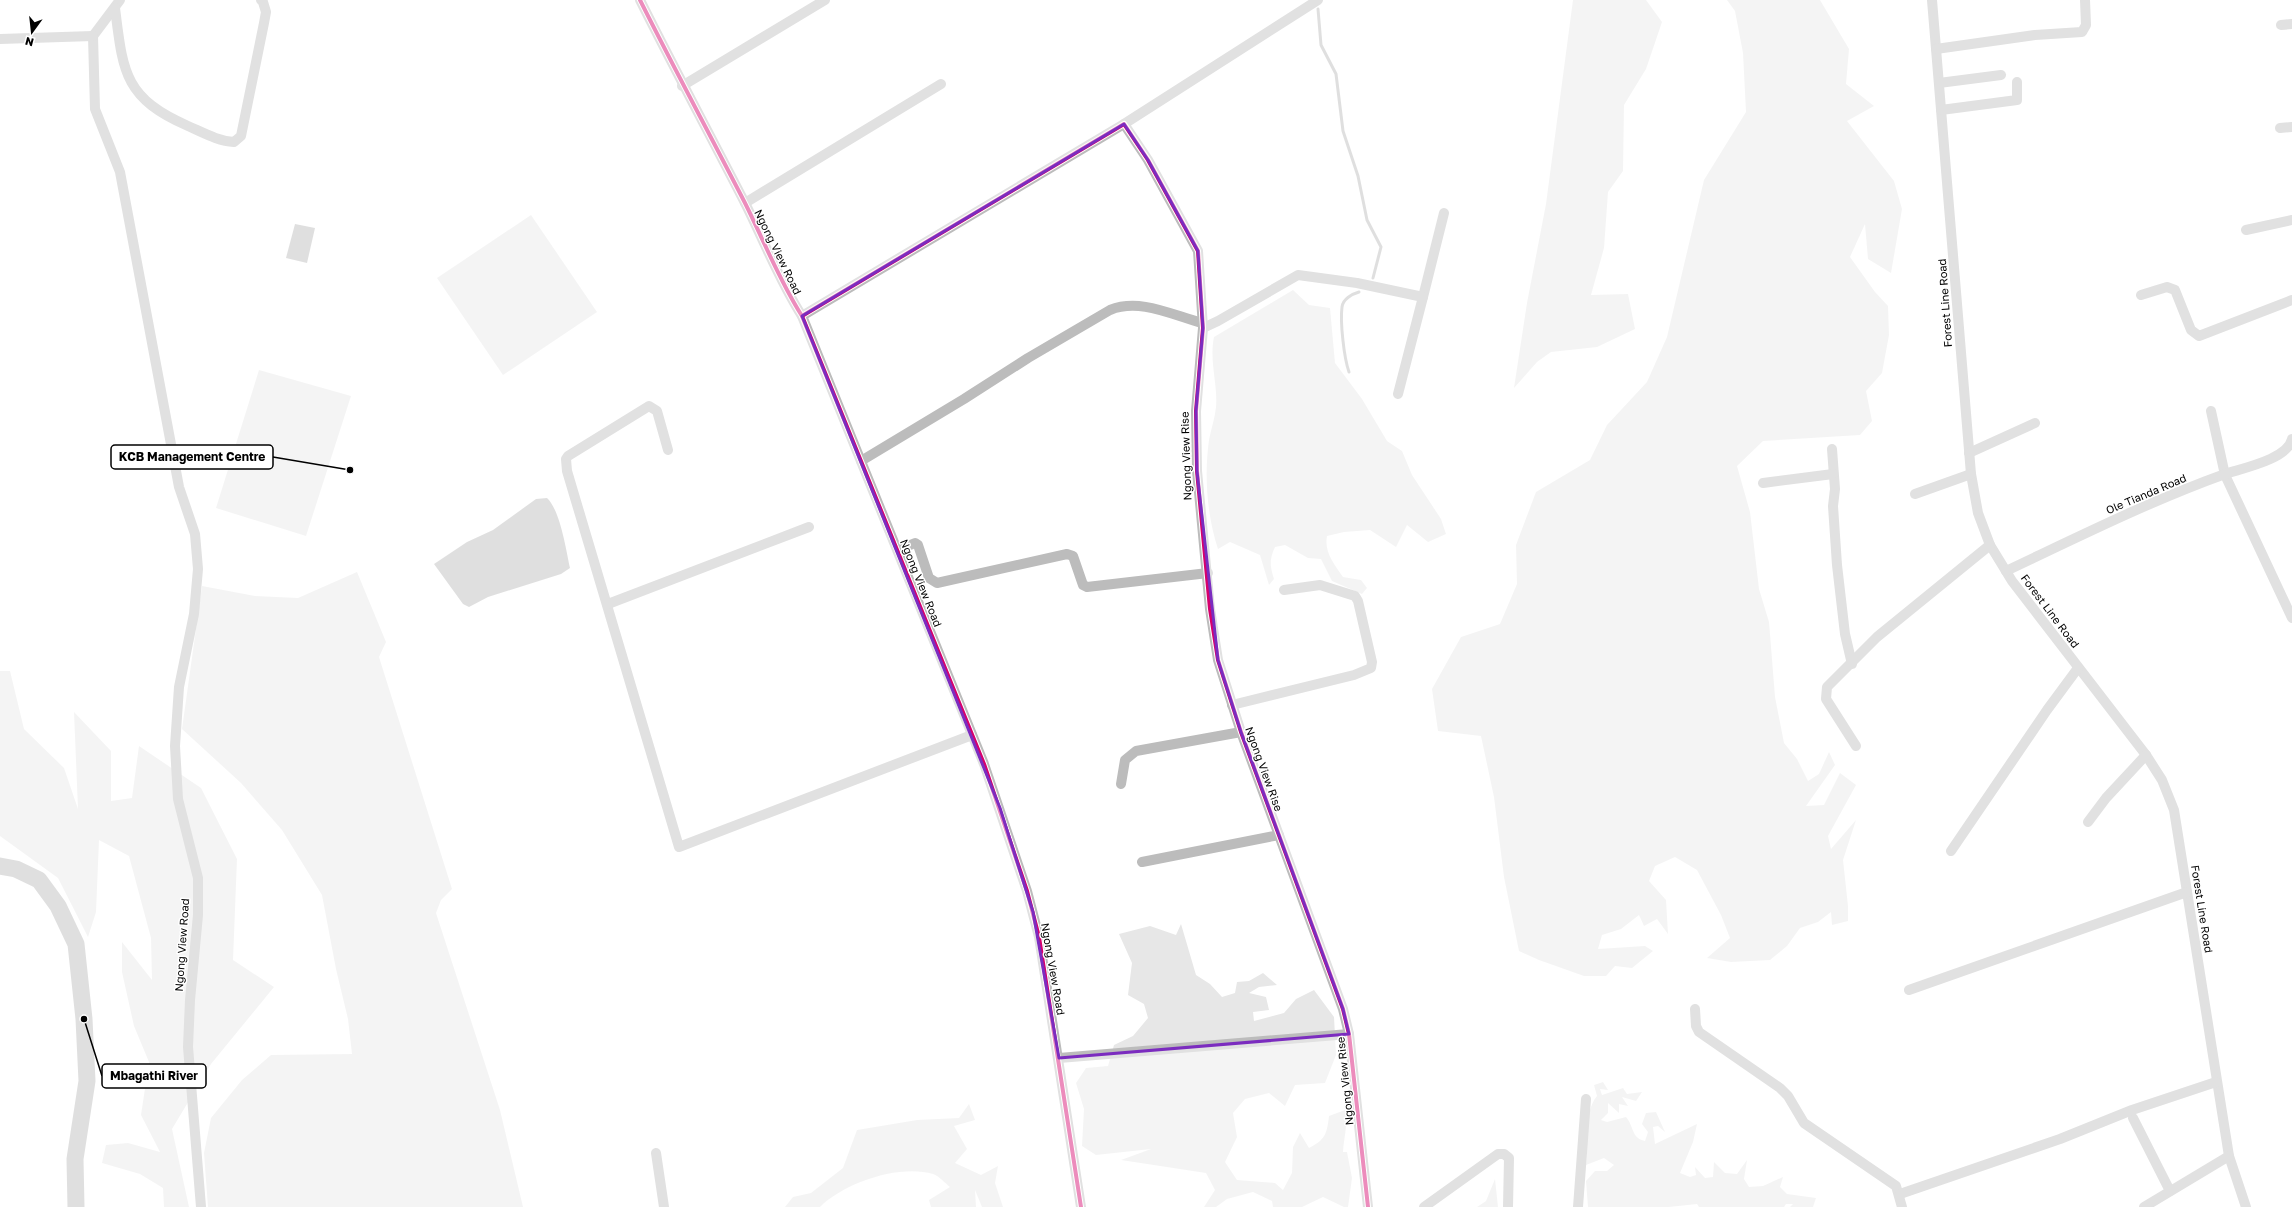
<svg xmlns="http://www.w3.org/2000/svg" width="2292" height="1207" viewBox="0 0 2292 1207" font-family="'Golos Text',sans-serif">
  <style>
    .green { fill: #e7e7e7 }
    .water { fill: #b9b9b9 }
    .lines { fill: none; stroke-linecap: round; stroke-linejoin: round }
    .stream { stroke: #b9b9b9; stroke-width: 3 }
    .river { stroke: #b9b9b9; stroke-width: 17 }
    .minor { stroke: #bcbcbc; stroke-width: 10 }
    .cycleway-casing { stroke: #fff; stroke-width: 6 }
    .cycleway { stroke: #d6006c; stroke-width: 4 }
    .marked { fill: none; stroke: #7b2cbf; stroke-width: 3; stroke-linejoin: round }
    .labels { text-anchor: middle; stroke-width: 3; stroke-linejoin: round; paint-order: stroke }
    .street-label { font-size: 11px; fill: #000; stroke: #fff }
    .leader { fill: none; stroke: #000; stroke-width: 1.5 }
    .callout-dot { fill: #000; stroke: #fff; stroke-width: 1.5 }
    .callout { fill: #fff; stroke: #000; stroke-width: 1.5 }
    .callout-label { font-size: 12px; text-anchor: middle; font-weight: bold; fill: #000 }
  </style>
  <rect width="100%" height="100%" fill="#fff"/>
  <g class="green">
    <path d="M 1573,0 L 1646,0 L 1662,22 L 1646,69 L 1624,105 L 1623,171 L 1608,192 L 1604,248 L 1591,295 L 1628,294 L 1635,329 L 1597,347 L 1551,352 L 1537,362 L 1514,388 L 1527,303 L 1546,204 Z"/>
    <path d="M 1727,0 L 1820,0 L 1849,49 L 1846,84 L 1874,106 L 1847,121 L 1894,181 L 1902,209 L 1891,273 L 1868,259 L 1865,224 L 1850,257 L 1875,292 L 1888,306 L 1889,335 L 1882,373 L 1866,391 L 1872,421 L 1860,435 L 1763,441 L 1737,466 L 1750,512 L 1759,589 L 1769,622 L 1775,697 L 1784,743 L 1797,759 L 1808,781 L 1819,774 L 1829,752 L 1835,765 L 1806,806 L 1824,805 L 1840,773 L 1856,785 L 1828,836 L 1831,849 L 1856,820 L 1843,860 L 1848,906 L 1848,921 L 1832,925 L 1831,912 L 1818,922 L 1800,928 L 1787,946 L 1770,960 L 1731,962 L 1707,958 L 1730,938 L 1721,915 L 1697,870 L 1675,857 L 1655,866 L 1649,881 L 1666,900 L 1668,934 L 1657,919 L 1644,926 L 1639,915 L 1621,929 L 1602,935 L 1598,949 L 1645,946 L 1653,951 L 1632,968 L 1615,966 L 1606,976 L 1584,976 L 1539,960 L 1519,951 L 1504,877 L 1494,797 L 1481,736 L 1438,731 L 1432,689 L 1461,637 L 1500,624 L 1517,584 L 1516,545 L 1536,492 L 1590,460 L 1607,425 L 1647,382 L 1667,337 L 1704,180 L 1746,112 L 1743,53 L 1735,11 Z"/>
    <path d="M 531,215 L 597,312 L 503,375 L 437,278 Z"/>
    <path d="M 1293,290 L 1309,305 L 1330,308 L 1335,363 L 1362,399 L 1387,441 L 1402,451 L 1412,475 L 1441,519 L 1446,534 L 1428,542 L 1407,525 L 1396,547 L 1370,530 L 1344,532 L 1327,536 C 1324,552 1334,564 1343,577 L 1361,580 L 1367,588 L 1362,594 L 1332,581 L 1321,559 L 1308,558 L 1285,545 L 1275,547 C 1269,560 1270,566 1274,579 L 1269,585 L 1260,555 L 1230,542 L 1218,549 C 1207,516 1204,475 1209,440 C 1211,429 1215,418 1216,407 C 1218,384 1209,361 1214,337 Z"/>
    <path d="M 259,370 L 351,396 L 306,536 L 216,508 Z"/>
    <path d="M 357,572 L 386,642 L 379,657 L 452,889 L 441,900 L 436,913 L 500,1110 L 523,1207 L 208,1207 L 204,1153 L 211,1118 L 242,1080 L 271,1055 L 352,1054 L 348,1019 L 336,969 L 322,895 L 282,830 L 241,783 L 182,729 L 202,586 L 255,596 L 298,598 Z"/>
    <path d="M 0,671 L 10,671 L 24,729 L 64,768 L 78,809 L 74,712 L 111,751 L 111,801 L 132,798 L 139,746 L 201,788 L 237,859 L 233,960 L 274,987 L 211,1064 L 172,1129 L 189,1207 L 164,1207 L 163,1188 L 140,1174 L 102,1163 L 106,1145 L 128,1143 L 160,1152 L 141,1115 L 149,1062 L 134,1026 L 122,972 L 122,942 L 152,980 L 151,938 L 129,856 L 99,840 L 96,912 L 88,937 L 58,878 L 0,836 Z"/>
    <path d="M 1181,924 L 1196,975 L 1210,984 L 1222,997 L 1235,993 L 1237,982 L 1249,981 L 1263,973 L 1277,985 L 1259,987 L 1249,993 L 1266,997 L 1269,1010 L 1253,1012 L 1254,1021 L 1284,1013 L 1296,999 L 1314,990 L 1334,1017 L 1336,1055 L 1325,1083 L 1295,1085 L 1285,1106 L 1269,1093 L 1245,1099 L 1233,1113 L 1237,1137 L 1225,1162 L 1237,1180 L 1275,1183 L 1283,1190 L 1292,1173 L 1293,1147 L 1300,1133 L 1309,1148 C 1325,1140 1327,1134 1329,1116 L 1345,1110 C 1348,1126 1344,1136 1343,1152 L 1347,1152 L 1352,1178 L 1348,1207 L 1344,1207 L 1323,1197 L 1302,1207 L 1273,1207 L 1272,1201 L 1253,1192 L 1227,1199 L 1216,1207 L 1204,1207 L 1215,1190 L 1206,1173 L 1121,1160 L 1151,1149 L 1096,1155 L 1082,1146 L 1084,1109 L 1076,1083 L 1086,1068 L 1108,1066 L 1114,1045 L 1133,1036 L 1148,1018 L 1144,1004 L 1128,995 L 1132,963 L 1119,934 L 1150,926 L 1176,935 Z"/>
    <path d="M 1603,1082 L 1608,1090 L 1600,1089 L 1602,1095 L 1623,1088 L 1627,1094 L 1642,1092 L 1636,1101 L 1622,1097 L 1628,1106 L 1619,1104 L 1619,1113 L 1608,1103 L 1608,1113 L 1601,1120 L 1607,1122 L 1626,1117 C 1634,1126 1631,1138 1645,1141 L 1648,1132 L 1642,1124 L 1646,1113 L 1656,1112 L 1665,1132 L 1658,1126 L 1653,1127 L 1655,1144 L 1697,1124 L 1693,1142 L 1680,1173 L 1690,1177 L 1696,1175 L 1695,1167 L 1705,1178 L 1713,1177 L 1714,1162 L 1725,1173 L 1737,1174 L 1747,1160 L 1744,1179 L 1749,1187 L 1763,1186 L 1783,1177 L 1780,1187 L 1787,1194 L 1816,1198 L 1813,1207 L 1790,1207 L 1793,1204 L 1786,1204 L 1784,1207 L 1699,1207 L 1697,1204 L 1669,1207 L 1588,1207 L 1586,1181 L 1595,1171 L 1607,1171 L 1614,1165 L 1604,1158 L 1586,1165 C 1589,1144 1583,1113 1597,1096 L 1594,1085 Z"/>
    <path d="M 969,1104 L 975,1120 L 954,1126 L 967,1149 L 955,1163 L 981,1175 L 998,1166 L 995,1183 L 1003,1207 L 982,1207 L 975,1190 L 976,1207 L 931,1207 L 929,1200 L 950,1187 C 945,1183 939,1176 933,1174 C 899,1164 844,1183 820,1207 L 785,1207 L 793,1197 L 811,1193 L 843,1168 L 857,1130 L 917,1120 L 959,1118 Z"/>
    <path d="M 1495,1179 L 1498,1207 L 1477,1207 L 1486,1201 Z"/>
  </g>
  <g class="water">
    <path d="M 295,224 L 315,228 L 307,263 L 286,258 Z"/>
    <path d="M 547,498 C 560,510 566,549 570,568 L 561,574 L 488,597 L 469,607 L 463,604 L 434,564 L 467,542 L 493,530 L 536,499 Z"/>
  </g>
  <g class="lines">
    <g class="stream">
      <path d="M 1318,9 L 1321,45 L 1336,74 L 1343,131 L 1358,176 L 1367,220 L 1381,247 L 1373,278"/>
      <path d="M 1349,372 C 1344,358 1340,322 1342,307 C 1343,299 1352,294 1359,292"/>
    </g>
    <path class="river" d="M 0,866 L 16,869 L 39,880 L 58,906 L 76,944 L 84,1019 L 87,1081 L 75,1159 L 76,1207"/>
    <g class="minor">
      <path d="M 120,0 L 93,36 L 95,109 L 120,172 L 179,487 L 195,534 L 198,569 L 194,614 L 179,687 L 175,746 L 178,799 L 198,878 L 198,915 L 190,1000 L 188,1047 L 201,1207"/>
      <path d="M 640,0 C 674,68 710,135 745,203 C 764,241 779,280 802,316 L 984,764 L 1027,891 L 1039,937 L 1081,1207"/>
      <path d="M 1932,0 L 1971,474 L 1978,513 L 1990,545 L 2012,581 L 2146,755 L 2162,780 L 2174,810 L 2229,1156 L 2246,1207"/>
      <path d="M 115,8 C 123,72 124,98 188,126 C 204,133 218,141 234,142 L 241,136 L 264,23 L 266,12 L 263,2 L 261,0"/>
      <path d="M 2281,25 L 2292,24"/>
      <path d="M 0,39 L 93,36"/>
      <path d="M 1936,49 L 2035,35 L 2082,32 L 2086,25 L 2085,0"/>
      <path d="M 1939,83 L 2001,75"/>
      <path d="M 682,86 L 825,0"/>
      <path d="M 1941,110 L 2017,100 L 2017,82"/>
      <path d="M 1124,124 L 1318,0"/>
      <path d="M 2280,128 L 2292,127"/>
      <path d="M 745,203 L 941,84"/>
      <path d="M 2246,230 L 2292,220"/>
      <path d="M 2141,295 L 2167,287 L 2175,290 L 2191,330 L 2199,336 L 2292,300"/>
      <path d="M 1423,297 L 1444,213"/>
      <path d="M 802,316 L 1124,124 L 1148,160 L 1198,251 L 1203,328 L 1196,411 L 1197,471 L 1210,609 L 1218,660 L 1241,732 L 1343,1009 L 1349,1034 L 1368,1207"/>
      <path d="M 1203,328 L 1218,321 L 1298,275 L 1357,283 L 1423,297 L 1398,394"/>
      <path d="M 2211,411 L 2225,475 L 2292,618"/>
      <path d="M 1832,449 L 1835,489 L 1833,506 L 1837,565 L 1845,634 L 1852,664"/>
      <path d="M 668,450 L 657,411 L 649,406 L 568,456 L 566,459 L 567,471 L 679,847 L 972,735"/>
      <path d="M 1969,453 L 2035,423"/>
      <path d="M 861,461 L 964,399 L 1028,358 L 1110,310 C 1140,298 1172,315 1202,323"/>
      <path d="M 1763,483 L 1833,474"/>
      <path d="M 1915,494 L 1971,474"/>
      <path d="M 898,550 L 915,543 L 918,545 L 929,578 L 937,583 L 1067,554 L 1073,556 L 1083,585 L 1087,587 L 1208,573"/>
      <path d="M 2006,571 C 2078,537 2150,501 2225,474 C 2243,468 2288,459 2292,439"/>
      <path d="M 608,604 L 809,527"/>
      <path d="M 1232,705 L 1354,675 L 1371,668 L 1372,662 L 1358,601 L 1355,596 L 1320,585 L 1284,590"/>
      <path d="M 1856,746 L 1826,699 L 1827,687 L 1877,637 L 1990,545"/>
      <path d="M 1121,784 L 1125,760 L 1136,751 L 1241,732"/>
      <path d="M 2088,822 L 2106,798 L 2146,755"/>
      <path d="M 1951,851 L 2047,710 L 2078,668"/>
      <path d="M 1142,862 L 1279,835"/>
      <path d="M 1909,990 L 2187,892"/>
      <path d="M 1695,1009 L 1696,1026 L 1699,1032 L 1780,1088 L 1788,1096 L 1804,1123 L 1896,1186 L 1902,1207"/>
      <path d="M 1059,1058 L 1349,1034"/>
      <path d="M 2133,1118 L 2170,1191"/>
      <path d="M 656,1153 L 664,1207"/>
      <path d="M 1900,1194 L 2060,1139 L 2132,1110 L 2216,1082"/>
      <path d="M 1424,1207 L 1498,1154 L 1504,1154 L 1509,1158 L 1508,1207"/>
      <path d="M 1578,1207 L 1586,1099"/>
      <path d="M 2144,1207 L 2229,1156"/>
    </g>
    <defs>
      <g id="cycleway">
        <path d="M 640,0 C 674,68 710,135 745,203 C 764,241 779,280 802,316 L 984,764 L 1027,891 L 1039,937 L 1081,1207"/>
        <path d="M 802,316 L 1124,124 L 1148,160 L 1198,251 L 1203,328 L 1196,411 L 1197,471 L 1210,609 L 1218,660 L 1241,732 L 1343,1009 L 1349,1034 L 1368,1207"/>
      </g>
    </defs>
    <use href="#cycleway" class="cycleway-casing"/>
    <use href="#cycleway" class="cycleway"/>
  </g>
  <path d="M0 0H2292V1207H0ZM 1124,124 L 1148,160 L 1198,251 L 1203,328 L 1196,411 L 1197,471 L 1218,660 L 1241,732 L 1343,1009 L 1349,1034 L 1059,1058 L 1033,912 L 1000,808 L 802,316 Z" fill="#fff" fill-opacity=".55" fill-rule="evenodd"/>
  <path class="marked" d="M 1124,124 L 1148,160 L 1198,251 L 1203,328 L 1196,411 L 1197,471 L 1218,660 L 1241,732 L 1343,1009 L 1349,1034 L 1059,1058 L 1033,912 L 1000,808 L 802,316 Z"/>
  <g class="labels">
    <g class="street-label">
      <text transform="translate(778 252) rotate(64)" y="4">Ngong View Road</text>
      <text transform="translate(1945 303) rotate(-94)" y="4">Forest Line Road</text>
      <text transform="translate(1186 456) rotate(-92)" y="4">Ngong View Rise</text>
      <text transform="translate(2146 494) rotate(-23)" y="4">Ole Tianda Road</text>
      <text transform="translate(921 583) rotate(68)" y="4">Ngong View Road</text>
      <text transform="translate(2050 611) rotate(53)" y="4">Forest Line Road</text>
      <text transform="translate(1264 769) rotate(70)" y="4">Ngong View Rise</text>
      <text transform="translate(2202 909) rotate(81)" y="4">Forest Line Road</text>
      <text transform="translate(182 945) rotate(-86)" y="4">Ngong View Road</text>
      <text transform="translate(1053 969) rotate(80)" y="4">Ngong View Road</text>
      <text transform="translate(1345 1081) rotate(-96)" y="4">Ngong View Rise</text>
    </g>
  </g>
  <path class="leader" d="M350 470L273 457M84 1019L102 1076"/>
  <g class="callout-dot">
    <circle cx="350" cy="470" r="4"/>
    <circle cx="84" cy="1019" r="4"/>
  </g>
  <g class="callout">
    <rect x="111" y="445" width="162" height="24" rx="4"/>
    <rect x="102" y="1064" width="104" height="24" rx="4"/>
  </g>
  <g class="callout-label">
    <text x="192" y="461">KCB Management Centre</text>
    <text x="154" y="1080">Mbagathi River</text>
  </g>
  <g transform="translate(32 32) rotate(195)" stroke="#ffffff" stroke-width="3" paint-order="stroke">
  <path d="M0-3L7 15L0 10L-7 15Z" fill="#000000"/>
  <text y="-6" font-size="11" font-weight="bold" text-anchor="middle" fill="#000000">N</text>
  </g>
</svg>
